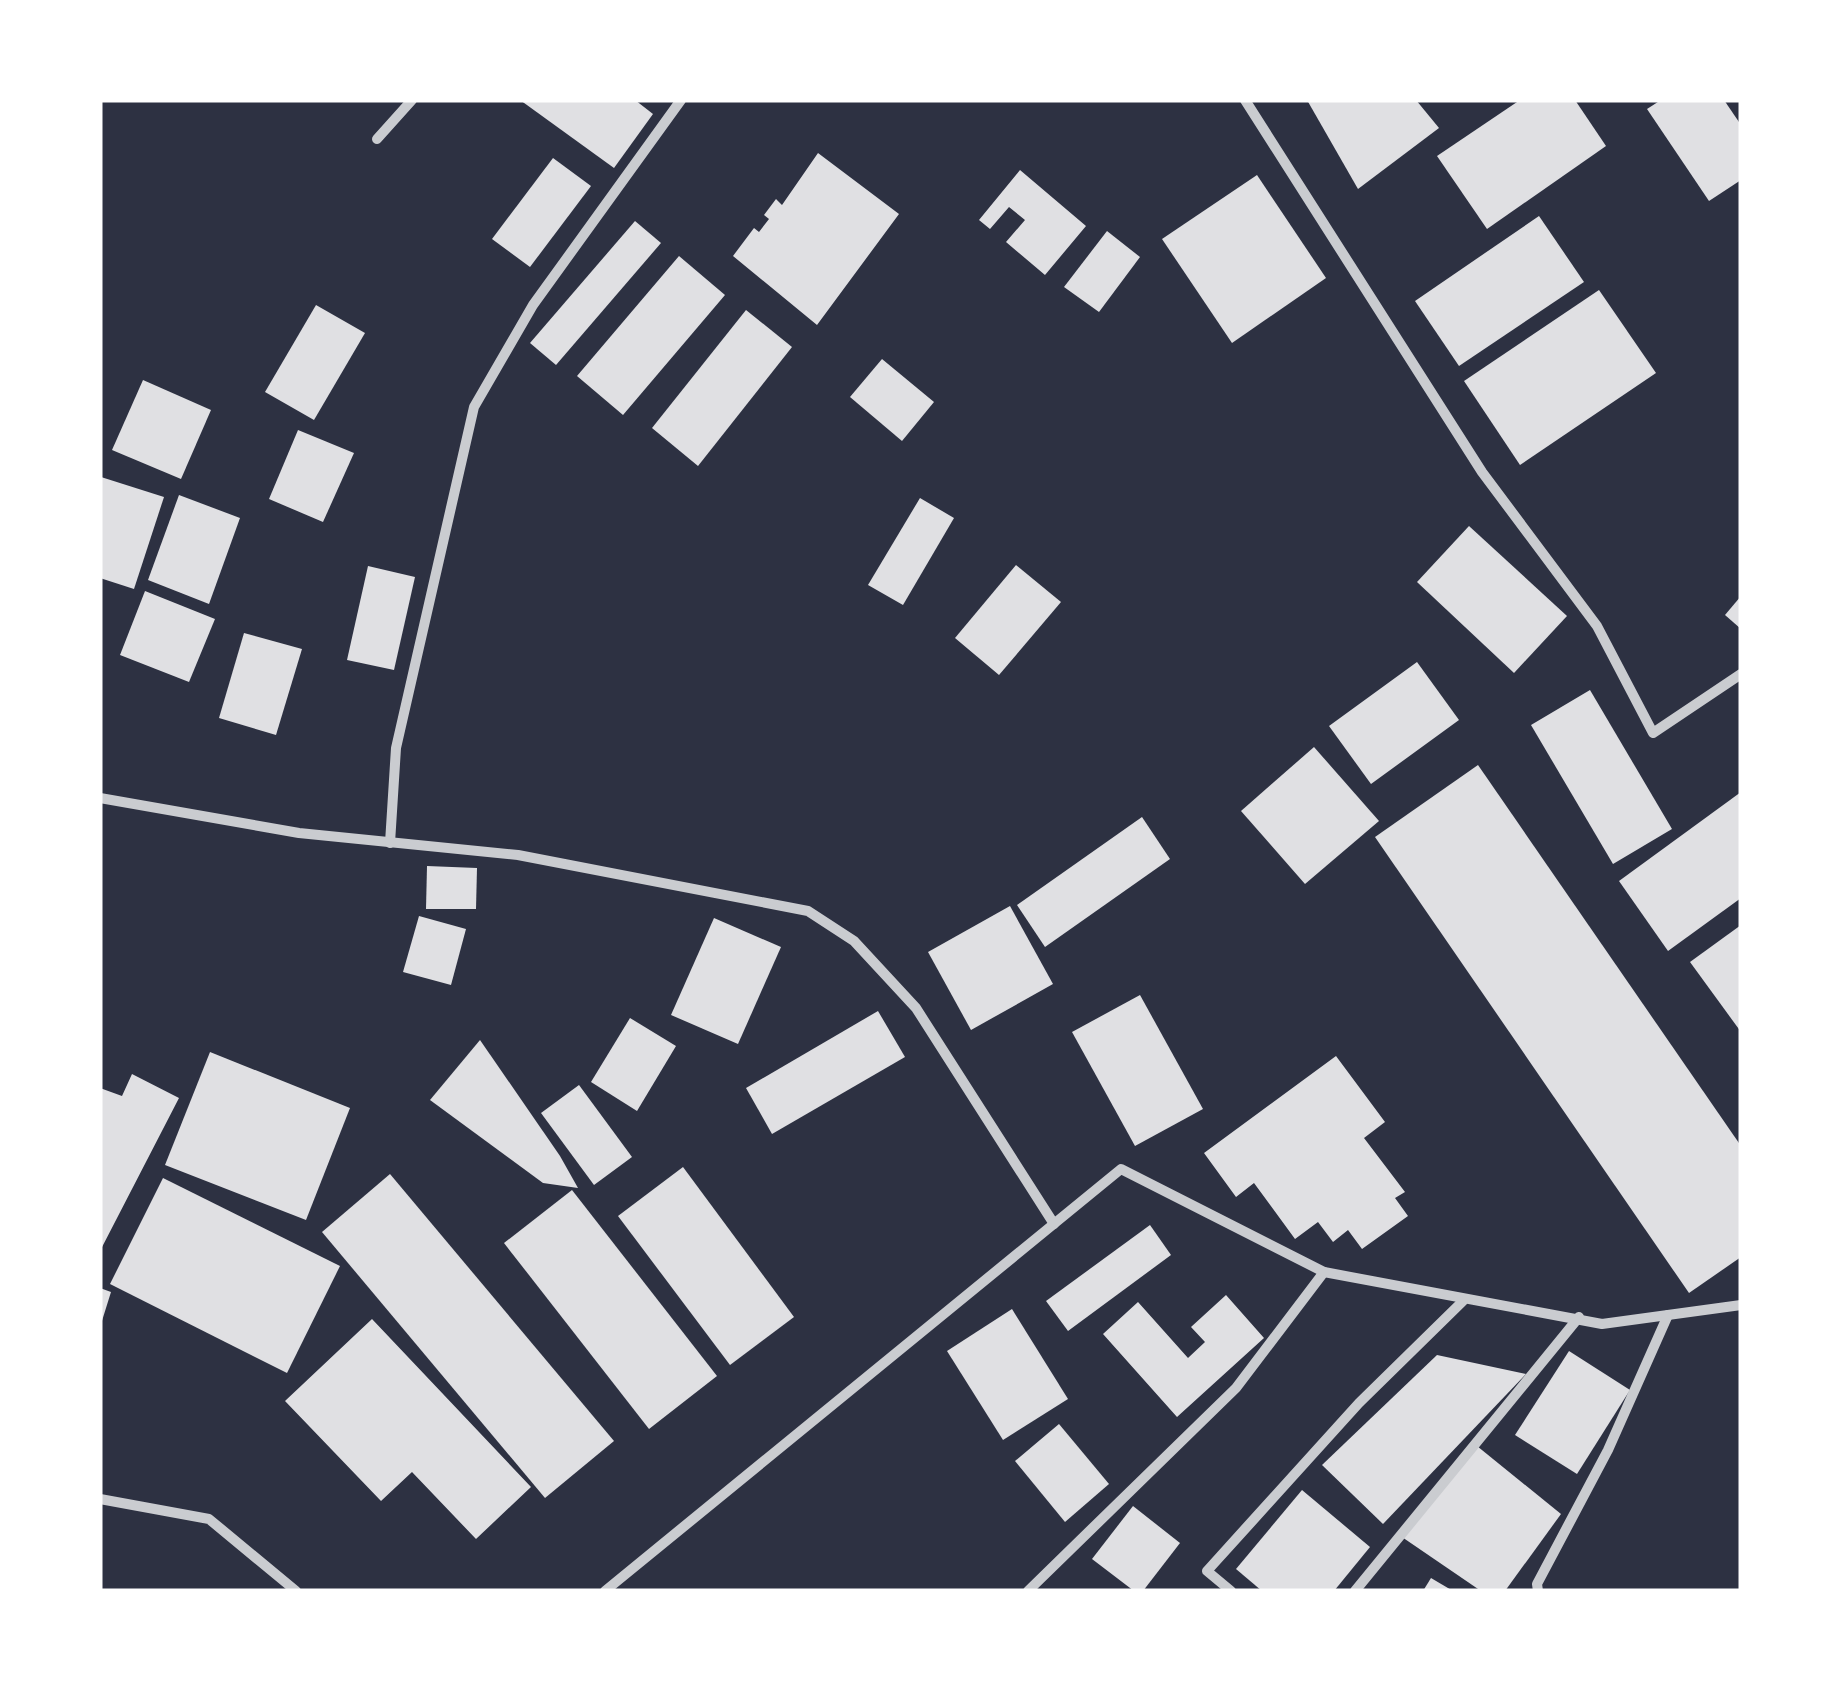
<svg xmlns="http://www.w3.org/2000/svg" width="1841" height="1691" viewBox="0 0 1841 1691" font-family="Overpass,sans-serif">
  <style>
    .building { fill: #e0e0e3 }
    .lines { fill: none; stroke-linecap: round; stroke-linejoin: round }
    .minor { stroke: #caccd0; stroke-width: 10 }
  </style>
  <rect width="100%" height="100%" fill="#2d3142"/>
  <g class="building">
    <path d="M 520,100 L 635,100 L 653,114 L 614,168 Z"/>
    <path d="M 1307,100 L 1416,100 L 1439,128 L 1358,189 Z"/>
    <path d="M 1520,100 L 1575,100 L 1606,146 L 1487,229 L 1437,156 Z"/>
    <path d="M 1661,100 L 1724,100 L 1741,125 L 1741,180 L 1709,201 L 1647,109 Z"/>
    <path d="M 818,153 L 899,214 L 817,325 L 733,256 L 754,228 L 759,232 L 769,219 L 764,215 L 776,199 L 782,205 Z"/>
    <path d="M 553,158 L 591,186 L 530,267 L 492,239 Z"/>
    <path d="M 1020,170 L 1086,226 L 1045,275 L 1006,242 L 1025,220 L 1009,207 L 990,229 L 979,220 Z"/>
    <path d="M 1257,175 L 1326,278 L 1232,343 L 1162,239 Z"/>
    <path d="M 1539,216 L 1584,282 L 1459,366 L 1415,301 Z"/>
    <path d="M 635,221 L 661,243 L 556,365 L 530,343 Z"/>
    <path d="M 1107,231 L 1140,257 L 1099,312 L 1064,287 Z"/>
    <path d="M 679,256 L 725,295 L 623,415 L 577,376 Z"/>
    <path d="M 1599,290 L 1656,373 L 1520,465 L 1464,381 Z"/>
    <path d="M 316,305 L 365,333 L 314,420 L 265,392 Z"/>
    <path d="M 746,310 L 792,347 L 698,466 L 652,428 Z"/>
    <path d="M 882,359 L 934,402 L 902,441 L 850,397 Z"/>
    <path d="M 143,380 L 211,410 L 181,479 L 112,450 Z"/>
    <path d="M 298,430 L 354,453 L 323,522 L 269,499 Z"/>
    <path d="M 101,477 L 164,497 L 134,589 L 100,578 Z"/>
    <path d="M 179,495 L 240,518 L 209,604 L 148,580 Z"/>
    <path d="M 920,498 L 954,518 L 903,605 L 868,585 Z"/>
    <path d="M 1469,526 L 1567,616 L 1514,673 L 1417,582 Z"/>
    <path d="M 1016,565 L 1061,602 L 999,675 L 955,638 Z"/>
    <path d="M 368,566 L 415,577 L 394,670 L 347,660 Z"/>
    <path d="M 145,591 L 215,619 L 189,682 L 120,655 Z"/>
    <path d="M 1741,596 L 1741,629 L 1725,615 Z"/>
    <path d="M 244,633 L 302,649 L 276,735 L 219,718 Z"/>
    <path d="M 1417,662 L 1459,720 L 1371,784 L 1329,726 Z"/>
    <path d="M 1590,690 L 1672,829 L 1613,864 L 1531,725 Z"/>
    <path d="M 1314,747 L 1379,821 L 1305,884 L 1241,811 Z"/>
    <path d="M 1478,765 L 1741,1146 L 1741,1257 L 1689,1293 L 1375,837 Z"/>
    <path d="M 1741,792 L 1741,898 L 1668,951 L 1619,881 Z"/>
    <path d="M 1142,817 L 1170,859 L 1045,947 L 1017,905 Z"/>
    <path d="M 427,866 L 477,868 L 476,909 L 426,909 Z"/>
    <path d="M 1010,906 L 1053,984 L 971,1030 L 928,952 Z"/>
    <path d="M 419,916 L 466,929 L 451,985 L 403,972 Z"/>
    <path d="M 714,918 L 781,947 L 738,1044 L 671,1015 Z"/>
    <path d="M 1741,925 L 1741,1032 L 1690,962 Z"/>
    <path d="M 1140,995 L 1203,1109 L 1135,1146 L 1072,1032 Z"/>
    <path d="M 878,1011 L 905,1057 L 772,1134 L 746,1088 Z"/>
    <path d="M 630,1018 L 676,1046 L 637,1111 L 591,1082 Z"/>
    <path d="M 480,1040 L 560,1156 L 578,1188 L 543,1183 L 430,1100 Z"/>
    <path d="M 210,1052 L 350,1108 L 306,1220 L 165,1165 Z"/>
    <path d="M 1336,1056 L 1385,1122 L 1364,1138 L 1405,1192 L 1395,1198 L 1408,1216 L 1362,1249 L 1348,1230 L 1333,1242 L 1318,1222 L 1295,1239 L 1254,1183 L 1236,1197 L 1204,1153 Z"/>
    <path d="M 132,1074 L 179,1098 L 100,1251 L 100,1088 L 122,1096 Z"/>
    <path d="M 579,1085 L 632,1157 L 594,1185 L 541,1113 Z"/>
    <path d="M 683,1167 L 794,1317 L 730,1365 L 618,1216 Z"/>
    <path d="M 390,1174 L 614,1441 L 545,1498 L 322,1232 Z"/>
    <path d="M 163,1178 L 340,1266 L 287,1373 L 110,1284 Z"/>
    <path d="M 572,1190 L 717,1376 L 649,1429 L 504,1243 Z"/>
    <path d="M 1150,1225 L 1171,1255 L 1068,1331 L 1046,1301 Z"/>
    <path d="M 100,1288 L 111,1292 L 101,1324 L 100,1324 Z"/>
    <path d="M 1226,1295 L 1264,1338 L 1177,1417 L 1103,1334 L 1138,1302 L 1188,1358 L 1205,1342 L 1191,1327 Z"/>
    <path d="M 1012,1309 L 1068,1399 L 1003,1440 L 947,1351 Z"/>
    <path d="M 372,1319 L 531,1487 L 476,1539 L 412,1472 L 381,1501 L 285,1401 Z"/>
    <path d="M 1569,1351 L 1630,1390 L 1577,1474 L 1515,1435 Z"/>
    <path d="M 1437,1355 L 1526,1374 L 1383,1524 L 1322,1465 Z"/>
    <path d="M 1059,1424 L 1109,1484 L 1065,1522 L 1015,1461 Z"/>
    <path d="M 1477,1446 L 1561,1514 L 1505,1591 L 1481,1591 L 1399,1535 Z"/>
    <path d="M 1302,1490 L 1370,1547 L 1334,1591 L 1262,1591 L 1236,1569 Z"/>
    <path d="M 1133,1506 L 1180,1543 L 1143,1591 L 1134,1591 L 1092,1559 Z"/>
    <path d="M 1431,1578 L 1453,1591 L 1423,1591 Z"/>
  </g>
  <g class="lines">
    <g class="minor">
      <path d="M 1245,100 L 1482,472 L 1597,626 L 1653,733 L 1741,674"/>
      <path d="M 377,139 L 412,100"/>
      <path d="M 100,798 L 299,833 L 518,855 L 808,911 L 854,941 L 916,1008 L 1054,1224"/>
      <path d="M 390,843 L 396,748 L 474,407 L 533,305 L 681,100"/>
      <path d="M 100,1499 L 209,1519 L 296,1591"/>
      <path d="M 605,1591 L 1121,1169 L 1324,1272 L 1602,1324 L 1741,1305"/>
      <path d="M 1028,1591 L 1236,1388 L 1324,1272"/>
      <path d="M 1231,1591 L 1207,1571 L 1359,1403 L 1463,1301"/>
      <path d="M 1355,1591 L 1579,1317"/>
      <path d="M 1538,1591 L 1537,1584 L 1608,1450 L 1668,1315"/>
    </g>
  </g>
  <rect width="1841" height="1691" fill="none" stroke="#ffffff" stroke-width="205"/>
</svg>
